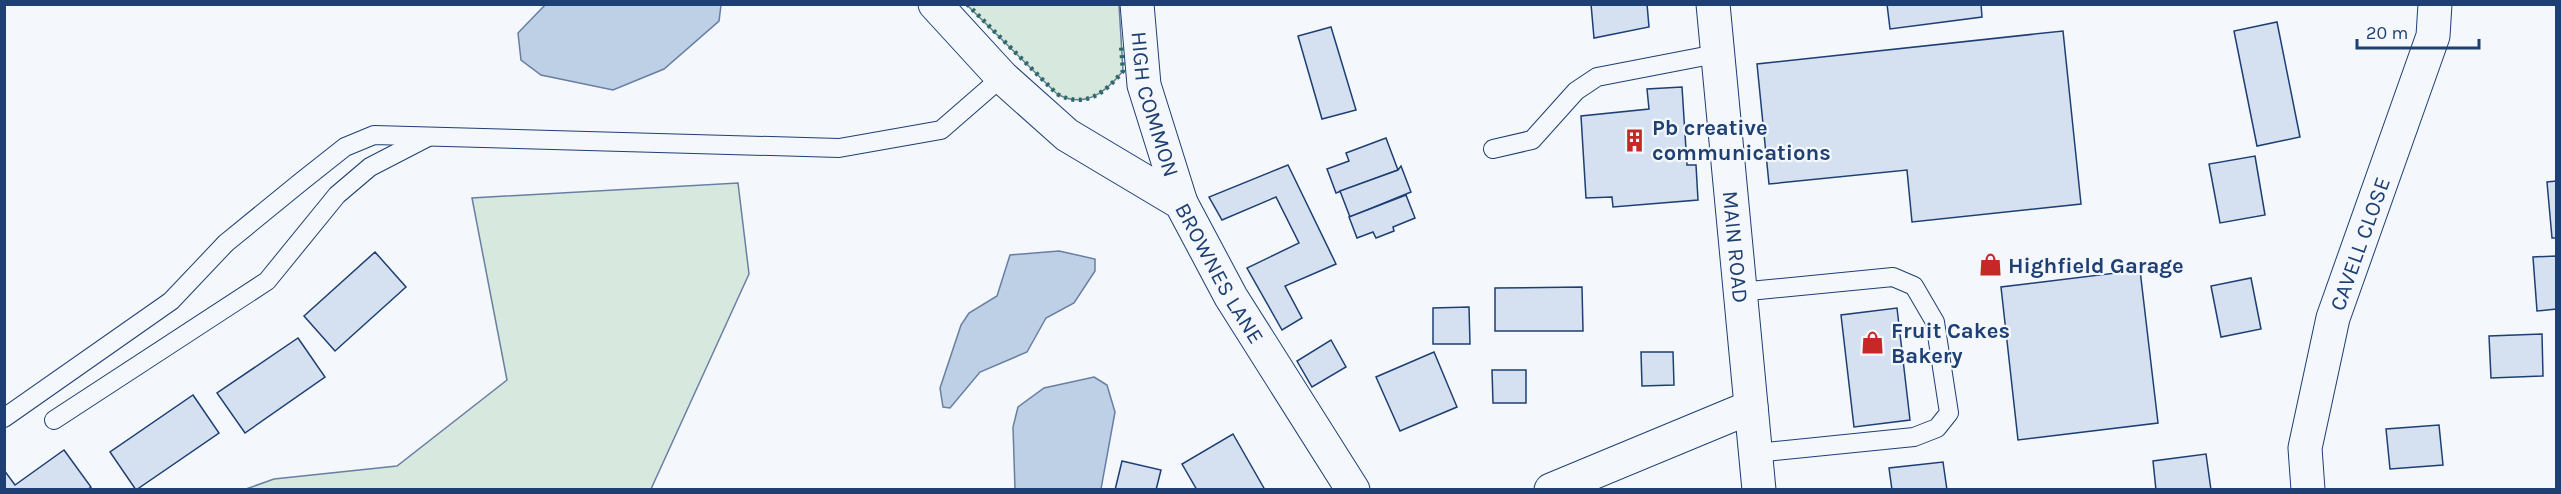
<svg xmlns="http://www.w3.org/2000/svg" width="2561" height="494" viewBox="0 0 2561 494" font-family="Karla,sans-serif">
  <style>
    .green { fill: #d7e8df; stroke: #687fa3; stroke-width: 1.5 }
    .water { fill: #bed0e5; stroke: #687fa3; stroke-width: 1.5 }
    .building { fill: #d5e0f0; stroke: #1d3f73; stroke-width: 1.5 }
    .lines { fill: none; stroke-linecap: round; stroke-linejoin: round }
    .service-casing { stroke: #1d3f73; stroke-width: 20 }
    .minor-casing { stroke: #1d3f73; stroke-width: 35 }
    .secondary-casing { stroke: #1d3f73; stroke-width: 35 }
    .service { stroke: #f4f7fb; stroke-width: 18 }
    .minor { stroke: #f4f7fb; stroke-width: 33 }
    .secondary { stroke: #f4f7fb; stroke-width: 33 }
    .hedge { stroke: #2c6c60; stroke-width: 4.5; stroke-dasharray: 3 4.5; stroke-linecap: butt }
    .labels { text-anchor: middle; stroke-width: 4.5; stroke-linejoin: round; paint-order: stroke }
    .street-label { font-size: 22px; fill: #1d3f73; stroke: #f4f7fb }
    .poi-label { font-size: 22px; font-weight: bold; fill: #1d3f73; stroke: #f4f7fb; text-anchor: start }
  </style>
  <rect width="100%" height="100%" fill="#f4f7fb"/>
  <g class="green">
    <path d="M 967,5 L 1119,5 L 1123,71 C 1105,93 1085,109 1057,94 Z"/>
    <path d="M 738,183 L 749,274 L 651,489 L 246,489 L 274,479 L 397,466 L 507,380 L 472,198 Z"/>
  </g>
  <g class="water">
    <path d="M 545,5 L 545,4 L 721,5 L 719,21 L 664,69 L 613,90 L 541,75 L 521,60 L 518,33 Z"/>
    <path d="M 1059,251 L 1095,259 L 1095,271 L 1074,303 L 1046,318 L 1027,352 L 980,372 L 950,408 L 943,407 L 940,388 L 961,325 L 969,313 L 997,296 L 1010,255 Z"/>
    <path d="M 1094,377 L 1107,385 L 1115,412 L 1101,489 L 1015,489 L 1013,427 L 1018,407 L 1044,388 Z"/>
  </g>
  <g class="building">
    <path d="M 1591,4 L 1647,4 L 1649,27 L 1594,38 Z"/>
    <path d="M 1887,4 L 1981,4 L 1982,17 L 1890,29 Z"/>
    <path d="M 2277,22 L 2300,137 L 2257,146 L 2234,31 Z"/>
    <path d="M 1331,27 L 1356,110 L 1322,119 L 1298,36 Z"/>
    <path d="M 2063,31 L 2081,204 L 1912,222 L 1907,170 L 1769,184 L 1757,64 Z"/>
    <path d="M 1682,87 L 1687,165 L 1696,165 L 1698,200 L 1613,207 L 1612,197 L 1586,198 L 1581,116 L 1649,109 L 1647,89 Z"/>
    <path d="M 1386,138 L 1398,170 L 1336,193 L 1327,169 L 1349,161 L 1346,153 Z"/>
    <path d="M 2255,156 L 2265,215 L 2220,223 L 2209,164 Z"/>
    <path d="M 1288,165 L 1336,264 L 1285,286 L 1302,318 L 1282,330 L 1247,268 L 1299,243 L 1276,197 L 1222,220 L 1209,197 Z"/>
    <path d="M 1401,166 L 1411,192 L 1350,217 L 1340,191 L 1398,170 Z"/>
    <path d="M 2556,181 L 2556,238 L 2552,238 L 2547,182 Z"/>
    <path d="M 1406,195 L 1415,218 L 1393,227 L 1394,231 L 1376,238 L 1373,232 L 1357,238 L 1349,217 Z"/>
    <path d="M 375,252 L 406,287 L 335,351 L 304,316 Z"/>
    <path d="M 2556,256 L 2556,309 L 2537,311 L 2533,257 Z"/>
    <path d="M 2140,270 L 2158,423 L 2018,440 L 2001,287 Z"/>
    <path d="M 2251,278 L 2261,329 L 2221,337 L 2211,286 Z"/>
    <path d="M 1582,287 L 1583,331 L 1495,331 L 1495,288 Z"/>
    <path d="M 1469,307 L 1470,344 L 1433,344 L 1433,308 Z"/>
    <path d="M 1897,308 L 1910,420 L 1854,427 L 1841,315 Z"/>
    <path d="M 2542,334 L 2543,376 L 2491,378 L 2489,336 Z"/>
    <path d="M 298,338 L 325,377 L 245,433 L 217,393 Z"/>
    <path d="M 1331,340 L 1346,367 L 1312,387 L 1297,361 Z"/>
    <path d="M 1434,352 L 1457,407 L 1400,431 L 1376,377 Z"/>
    <path d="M 1641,352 L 1673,352 L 1674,385 L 1642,386 Z"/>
    <path d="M 1492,370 L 1526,370 L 1526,403 L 1493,403 Z"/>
    <path d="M 193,395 L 219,433 L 136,490 L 110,452 Z"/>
    <path d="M 2439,425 L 2443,465 L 2390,469 L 2386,429 Z"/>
    <path d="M 1233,434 L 1265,490 L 1197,490 L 1182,464 Z"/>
    <path d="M 64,450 L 91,487 L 87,490 L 4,490 L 4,470 L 15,485 Z"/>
    <path d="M 2206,454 L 2211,490 L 2156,490 L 2153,461 Z"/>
    <path d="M 1122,461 L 1161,470 L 1156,490 L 1115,490 Z"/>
    <path d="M 1943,462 L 1947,490 L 1892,490 L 1889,468 Z"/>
  </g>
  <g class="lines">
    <defs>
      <g id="service">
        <path d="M 1493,149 L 1532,140 L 1576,91 L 1597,77 L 1716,54"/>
        <path d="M 1739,292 L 1893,277 L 1914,286 L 1935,322 L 1949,413 L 1937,428 L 1914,437 L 1756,453"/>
        <path d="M 4,418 L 171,301 L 226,243 L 302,181 L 345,147 L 374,135 L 839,148 L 941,130 L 1002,77"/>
        <path d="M 54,420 L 267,281 L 337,195 L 370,167 L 428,137"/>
      </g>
      <g id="minor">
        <path id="s1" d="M 935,4 L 1002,77 L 1067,135 L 1181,203 L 1231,297 L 1353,490"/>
        <path id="s2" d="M 1137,4 L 1144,85 L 1181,203"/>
        <path d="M 1551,490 L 1751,407"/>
        <path id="s3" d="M 2308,490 L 2305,448 L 2333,318 L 2433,36 L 2435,4"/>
      </g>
      <g id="secondary">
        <path id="s4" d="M 1713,4 L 1759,490"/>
      </g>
    </defs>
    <use href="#service" class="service-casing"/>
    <use href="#minor" class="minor-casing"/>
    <use href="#secondary" class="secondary-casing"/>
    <use href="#service" class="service"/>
    <use href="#minor" class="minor"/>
    <use href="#secondary" class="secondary"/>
    <path class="hedge" d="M 967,4 L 1057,94 C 1085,109 1105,93 1123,71 L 1121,44"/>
  </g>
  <defs>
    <symbol id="building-bare" viewBox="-9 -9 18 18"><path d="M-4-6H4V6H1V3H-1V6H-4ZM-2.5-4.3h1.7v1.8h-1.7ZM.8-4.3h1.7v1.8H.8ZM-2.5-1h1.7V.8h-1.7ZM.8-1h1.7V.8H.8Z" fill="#c62828" stroke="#f4f7fb" stroke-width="2.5" paint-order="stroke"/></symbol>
    <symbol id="shop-bare" viewBox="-9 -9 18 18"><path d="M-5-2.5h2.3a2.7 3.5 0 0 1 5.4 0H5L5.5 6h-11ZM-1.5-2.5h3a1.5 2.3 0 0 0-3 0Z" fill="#c62828" stroke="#f4f7fb" stroke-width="2.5" paint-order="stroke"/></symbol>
  </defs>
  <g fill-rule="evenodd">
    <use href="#building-bare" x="1618" y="124" width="33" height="33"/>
    <use href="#shop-bare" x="1974" y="248" width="33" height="33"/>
    <use href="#shop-bare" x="1856" y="326" width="33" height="33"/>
  </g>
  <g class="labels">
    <g class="street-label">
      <text dy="8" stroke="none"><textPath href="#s2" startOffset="102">HIGH COMMON</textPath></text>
      <text dy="8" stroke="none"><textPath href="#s3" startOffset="254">CAVELL CLOSE</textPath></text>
      <text dy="8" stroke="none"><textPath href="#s4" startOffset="244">MAIN ROAD</textPath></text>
      <text dy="8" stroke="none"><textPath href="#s1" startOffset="399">BROWNES LANE</textPath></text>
    </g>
    <g class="poi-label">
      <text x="1652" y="135">Pb creative<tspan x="1652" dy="25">communications</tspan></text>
      <text x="2008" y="273">Highfield Garage</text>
      <text x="1891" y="338">Fruit Cakes<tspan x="1891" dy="25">Bakery</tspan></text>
    </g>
  </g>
  <rect width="2561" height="494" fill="none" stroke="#1d3f73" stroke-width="12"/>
  <path d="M2357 39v9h122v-9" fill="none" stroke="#1d3f73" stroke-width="3"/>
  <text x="2366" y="39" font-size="18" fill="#1d3f73" stroke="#f4f7fb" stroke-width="4.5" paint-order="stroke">20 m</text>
</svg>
